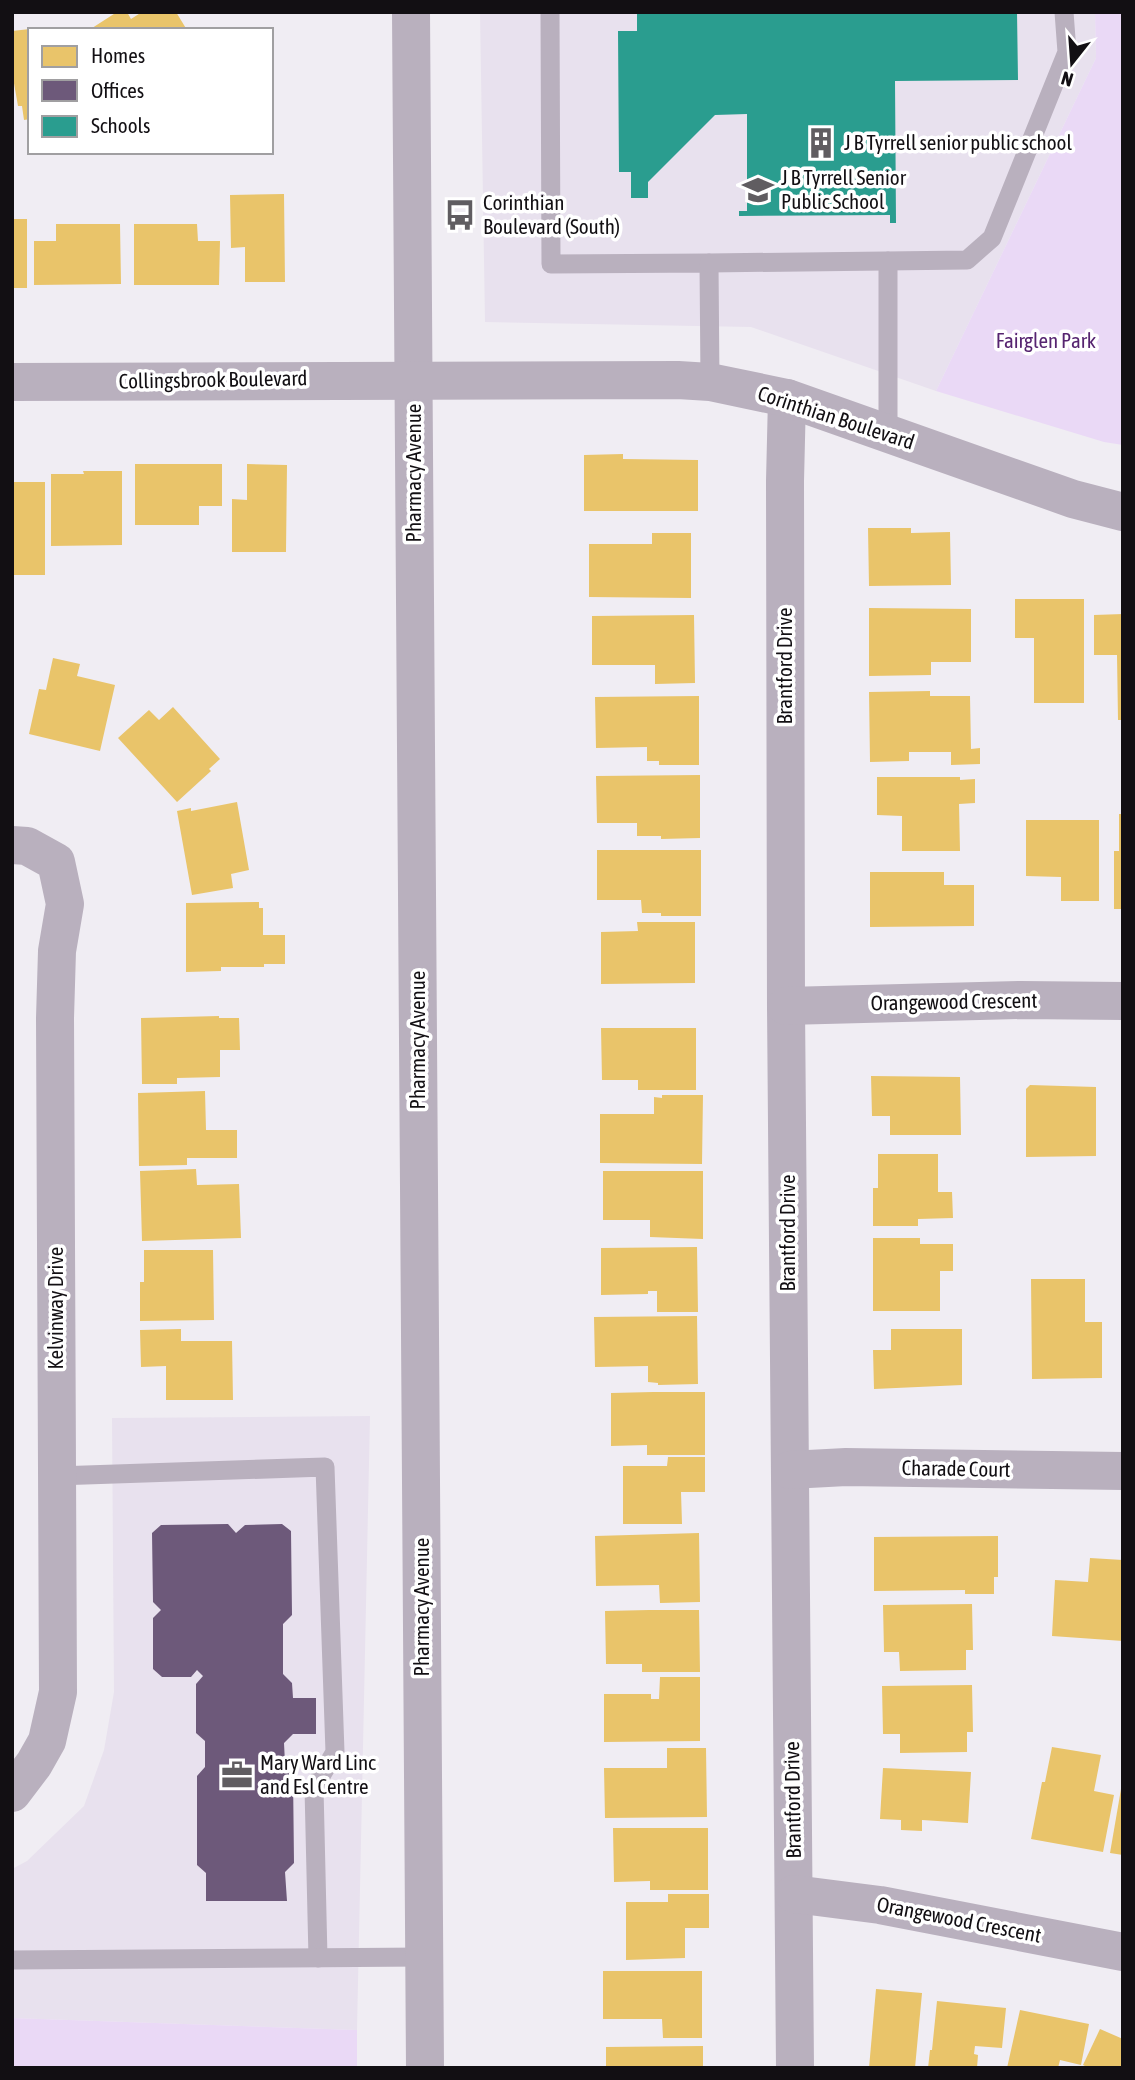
<svg xmlns="http://www.w3.org/2000/svg" width="1135" height="2080" viewBox="0 0 1135 2080" font-family="'Asap Condensed',sans-serif">
  <style>
    .built { fill: #e8e1ee }
    .green { fill: #ead9f6 }
    .homes { fill: #e9c46a }
    .offices { fill: #6d597a }
    .schools { fill: #2a9d8f }
    .lines { fill: none; stroke-linecap: round; stroke-linejoin: round }
    .service { stroke: #b9b0be; stroke-width: 19 }
    .minor { stroke: #b9b0be; stroke-width: 38 }
    .tertiary { stroke: #b9b0be; stroke-width: 38 }
    .labels { text-anchor: middle; stroke-width: 7; stroke-linejoin: round; paint-order: stroke }
    .poi-label { font-size: 21px; fill: #120f13; stroke: #fff; text-anchor: start }
    .park-label { font-size: 21px; fill: #562470; stroke: #fff }
    .street-label { font-size: 21px; fill: #120f13; stroke: #fff }
  </style>
  <rect width="100%" height="100%" fill="#f0edf3"/>
  <g class="built">
    <path d="M 480,12 L 1095,12 L 1096,58 L 936,391 L 751,327 L 485,322 Z"/>
    <path d="M 370,1416 L 357,2030 L 12,2018 L 12,1869 L 27,1861 L 84,1806 L 104,1750 L 114,1692 L 112,1418 Z"/>
  </g>
  <g class="green">
    <path d="M 1095,12 L 1123,12 L 1123,445 L 1104,442 L 936,391 L 1096,58 Z"/>
    <path d="M 12,2018 L 357,2030 L 357,2068 L 12,2068 Z"/>
  </g>
  <g class="homes">
    <path d="M 117,12 L 127,12 L 131,19 L 142,12 L 176,12 L 187,30 L 89,30 Z"/>
    <path d="M 30,29 L 30,119 L 24,120 L 22,106 L 18,106 L 12,72 L 12,31 Z"/>
    <path d="M 284,194 L 285,282 L 245,282 L 245,247 L 231,248 L 230,195 Z"/>
    <rect x="12" y="219" width="15" height="69"/>
    <path d="M 56,224 L 120,224 L 121,284 L 34,285 L 34,241 L 56,241 Z"/>
    <path d="M 134,224 L 197,224 L 198,241 L 220,241 L 219,285 L 134,285 Z"/>
    <path d="M 623,454 L 623,459 L 698,460 L 698,511 L 584,511 L 584,455 Z"/>
    <path d="M 135,464 L 222,464 L 222,506 L 199,506 L 199,525 L 135,525 Z"/>
    <path d="M 247,464 L 287,465 L 286,552 L 232,552 L 232,499 L 247,500 Z"/>
    <path d="M 83,471 L 122,471 L 122,545 L 51,546 L 51,474 L 84,474 Z"/>
    <rect x="12" y="482" width="33" height="93"/>
    <path d="M 868,528 L 911,528 L 911,533 L 950,532 L 951,585 L 869,586 Z"/>
    <path d="M 652,533 L 691,533 L 691,598 L 589,597 L 589,544 L 652,544 Z"/>
    <path d="M 1015,599 L 1084,599 L 1084,703 L 1034,703 L 1034,638 L 1015,638 Z"/>
    <path d="M 869,608 L 971,609 L 971,662 L 931,662 L 931,675 L 869,676 Z"/>
    <path d="M 1123,614 L 1123,720 L 1118,720 L 1117,655 L 1094,655 L 1094,615 Z"/>
    <path d="M 694,615 L 695,683 L 655,684 L 655,665 L 592,665 L 592,616 Z"/>
    <path d="M 53,658 L 80,664 L 77,676 L 115,685 L 100,751 L 29,734 L 39,689 L 46,690 Z"/>
    <path d="M 930,691 L 930,696 L 970,696 L 971,749 L 980,748 L 980,764 L 951,765 L 951,752 L 909,752 L 909,761 L 870,762 L 869,692 Z"/>
    <path d="M 699,696 L 699,765 L 659,765 L 659,761 L 647,761 L 647,747 L 596,748 L 595,697 Z"/>
    <path d="M 173,707 L 220,759 L 209,769 L 211,771 L 177,802 L 118,738 L 149,710 L 159,720 Z"/>
    <path d="M 700,775 L 700,838 L 661,839 L 661,836 L 637,836 L 637,823 L 597,823 L 596,776 Z"/>
    <path d="M 877,777 L 960,777 L 960,780 L 975,779 L 975,803 L 959,804 L 960,851 L 902,851 L 902,816 L 877,815 Z"/>
    <path d="M 237,802 L 249,870 L 231,874 L 233,888 L 192,895 L 177,811 L 191,808 L 191,811 Z"/>
    <path d="M 1119,814 L 1123,814 L 1123,909 L 1114,909 L 1114,851 L 1119,851 Z"/>
    <path d="M 1026,820 L 1099,820 L 1099,901 L 1061,901 L 1061,877 L 1026,876 Z"/>
    <path d="M 597,850 L 701,850 L 701,916 L 661,916 L 661,913 L 642,913 L 641,900 L 597,900 Z"/>
    <path d="M 870,872 L 944,872 L 944,885 L 974,885 L 974,926 L 870,927 Z"/>
    <path d="M 259,902 L 259,908 L 263,908 L 263,935 L 285,935 L 285,964 L 264,964 L 264,967 L 221,967 L 221,971 L 186,972 L 186,903 Z"/>
    <path d="M 637,922 L 695,922 L 695,983 L 601,984 L 601,932 L 638,931 Z"/>
    <path d="M 219,1016 L 219,1018 L 239,1018 L 240,1050 L 220,1050 L 220,1077 L 177,1078 L 177,1084 L 142,1084 L 141,1018 Z"/>
    <path d="M 601,1028 L 696,1028 L 696,1090 L 638,1090 L 638,1080 L 602,1080 Z"/>
    <path d="M 871,1076 L 960,1077 L 961,1135 L 890,1135 L 890,1116 L 872,1116 Z"/>
    <path d="M 1030,1085 L 1096,1087 L 1096,1156 L 1026,1157 L 1026,1089 Z"/>
    <path d="M 205,1091 L 206,1130 L 237,1130 L 237,1158 L 187,1158 L 187,1165 L 139,1166 L 138,1093 Z"/>
    <path d="M 662,1095 L 703,1095 L 702,1164 L 600,1163 L 600,1114 L 654,1114 L 654,1097 L 662,1098 Z"/>
    <path d="M 878,1154 L 938,1154 L 938,1192 L 952,1192 L 953,1218 L 918,1219 L 918,1226 L 873,1226 L 873,1188 L 878,1188 Z"/>
    <path d="M 196,1169 L 197,1185 L 239,1184 L 241,1238 L 142,1241 L 140,1171 Z"/>
    <path d="M 603,1171 L 703,1171 L 703,1239 L 650,1237 L 650,1220 L 603,1220 Z"/>
    <path d="M 873,1238 L 920,1238 L 920,1244 L 953,1244 L 953,1271 L 940,1271 L 940,1311 L 873,1311 Z"/>
    <path d="M 697,1247 L 698,1312 L 657,1312 L 657,1291 L 648,1291 L 648,1294 L 601,1295 L 601,1248 Z"/>
    <path d="M 144,1250 L 213,1250 L 214,1320 L 140,1321 L 140,1282 L 144,1282 Z"/>
    <path d="M 1031,1279 L 1085,1279 L 1085,1322 L 1102,1322 L 1102,1378 L 1032,1379 Z"/>
    <path d="M 697,1316 L 698,1384 L 658,1385 L 658,1383 L 648,1382 L 648,1366 L 595,1367 L 594,1317 Z"/>
    <path d="M 181,1329 L 181,1341 L 232,1341 L 233,1400 L 166,1400 L 166,1366 L 141,1367 L 140,1330 Z"/>
    <path d="M 891,1329 L 962,1329 L 962,1385 L 874,1389 L 873,1350 L 891,1350 Z"/>
    <path d="M 653,1392 L 705,1392 L 705,1455 L 647,1455 L 647,1445 L 611,1446 L 611,1393 Z"/>
    <path d="M 668,1457 L 705,1457 L 705,1492 L 681,1492 L 682,1524 L 623,1524 L 623,1466 L 667,1466 Z"/>
    <path d="M 699,1533 L 700,1602 L 660,1603 L 659,1585 L 596,1586 L 595,1536 Z"/>
    <path d="M 998,1536 L 998,1577 L 994,1577 L 994,1594 L 965,1594 L 965,1590 L 874,1591 L 874,1537 Z"/>
    <path d="M 1090,1558 L 1123,1560 L 1123,1641 L 1052,1636 L 1055,1580 L 1088,1582 Z"/>
    <path d="M 972,1604 L 973,1650 L 966,1650 L 966,1670 L 900,1671 L 899,1652 L 884,1652 L 883,1605 Z"/>
    <path d="M 649,1610 L 699,1610 L 700,1672 L 642,1672 L 642,1664 L 606,1664 L 605,1611 Z"/>
    <path d="M 660,1677 L 700,1677 L 700,1741 L 604,1742 L 604,1694 L 651,1694 L 651,1699 L 659,1699 Z"/>
    <path d="M 972,1685 L 973,1732 L 967,1732 L 967,1752 L 900,1753 L 900,1734 L 883,1734 L 882,1686 Z"/>
    <path d="M 1052,1747 L 1101,1755 L 1094,1791 L 1114,1795 L 1103,1852 L 1031,1839 L 1042,1782 L 1045,1782 Z"/>
    <path d="M 667,1748 L 706,1748 L 707,1817 L 605,1818 L 604,1768 L 667,1768 Z"/>
    <path d="M 883,1768 L 971,1772 L 968,1823 L 922,1820 L 922,1831 L 901,1830 L 901,1820 L 880,1819 Z"/>
    <path d="M 1121,1789 L 1123,1789 L 1123,1855 L 1110,1853 Z"/>
    <path d="M 613,1828 L 708,1828 L 708,1890 L 650,1890 L 650,1881 L 614,1882 Z"/>
    <path d="M 668,1894 L 709,1894 L 709,1928 L 685,1928 L 685,1958 L 626,1960 L 626,1902 L 668,1902 Z"/>
    <path d="M 603,1971 L 702,1971 L 702,2038 L 663,2038 L 662,2019 L 603,2019 Z"/>
    <path d="M 876,1989 L 922,1993 L 915,2068 L 869,2068 Z"/>
    <path d="M 937,2001 L 1006,2008 L 1002,2048 L 975,2046 L 974,2054 L 978,2055 L 977,2068 L 928,2068 L 930,2050 L 932,2050 Z"/>
    <path d="M 1020,2010 L 1089,2024 L 1081,2065 L 1060,2060 L 1058,2068 L 1007,2068 Z"/>
    <path d="M 1100,2029 L 1123,2039 L 1123,2068 L 1089,2068 L 1083,2065 Z"/>
    <path d="M 703,2046 L 703,2068 L 606,2068 L 606,2047 Z"/>
  </g>
  <path class="offices" d="M 228,1524 L 236,1533 L 245,1525 L 282,1524 L 291,1531 L 292,1615 L 283,1624 L 283,1674 L 292,1683 L 293,1698 L 316,1698 L 316,1734 L 293,1734 L 284,1743 L 285,1763 L 293,1774 L 294,1863 L 285,1872 L 287,1901 L 206,1901 L 206,1873 L 197,1865 L 197,1776 L 205,1767 L 205,1741 L 196,1733 L 196,1684 L 203,1676 L 197,1670 L 191,1677 L 162,1677 L 153,1669 L 153,1618 L 161,1610 L 153,1602 L 152,1533 L 161,1525 Z"/>
  <path class="schools" d="M 637,12 L 1017,12 L 1018,80 L 895,81 L 896,223 L 890,223 L 890,215 L 739,216 L 739,211 L 747,211 L 747,114 L 715,115 L 648,182 L 648,198 L 631,198 L 631,172 L 619,172 L 618,31 L 637,31 Z"/>
  <g class="lines">
    <g class="service">
      <path d="M 550,12 L 551,264 L 709,263 L 710,382"/>
      <path d="M 709,263 L 967,260 L 992,238 L 1067,52 L 1064,12"/>
      <path d="M 888,434 L 888,261"/>
      <path d="M 56,1476 L 325,1467 L 335,1752 L 314,1788 L 318,1958"/>
      <path d="M 12,1960 L 424,1957"/>
    </g>
    <g class="minor">
      <path d="M 787,398 L 785,481 L 786,1006 L 795,2068"/>
      <path d="M 12,845 L 27,846 L 56,862 L 65,904 L 57,951 L 55,1018 L 58,1692 L 47,1741 L 34,1764 L 12,1793"/>
      <path d="M 786,1006 L 1021,1000 L 1123,1001"/>
      <path d="M 790,1470 L 846,1467 L 1123,1471"/>
      <path d="M 794,1894 L 880,1905 L 1123,1952"/>
    </g>
    <g class="tertiary">
      <path d="M 411,12 L 425,2068"/>
      <path d="M 12,382 L 678,380 L 710,382 L 787,398 L 1073,499 L 1123,512"/>
    </g>
  </g>
  <defs>
    <symbol id="building-bare" viewBox="-9 -9 18 18"><path d="M-4-6H4V6H1V3H-1V6H-4ZM-2.5-4.3h1.7v1.8h-1.7ZM.8-4.3h1.7v1.8H.8ZM-2.5-1h1.7V.8h-1.7ZM.8-1h1.7V.8H.8Z" fill="#605d61" stroke="#fff" stroke-width="2.5" paint-order="stroke"/></symbol>
    <symbol id="school-bare" viewBox="-9 -9 18 18"><path d="M0-5L7-2L0 1L-7-2ZM-4 1L0 2.5L4 1V4Q0 6-4 4Z" fill="#605d61" stroke="#fff" stroke-width="2.5" paint-order="stroke"/></symbol>
    <symbol id="bus-bare" viewBox="-9 -9 18 18"><path d="M-5-6H5V4H4V6H2V4H-2V6H-4V4H-5ZM-3.5-4V0h7V-4ZM-3.5 1.2v1.5H-2V1.2ZM2 1.2v1.5H3.5V1.2Z" fill="#605d61" stroke="#fff" stroke-width="2.5" paint-order="stroke"/></symbol>
    <symbol id="office-bare" viewBox="-9 -9 18 18"><path d="M-6-3h4V-5.5h4V-3h4V5H-6ZM-1-4.5V-3h2v-1.5ZM-6 0V1H6V0Z" fill="#605d61" stroke="#fff" stroke-width="2.5" paint-order="stroke"/></symbol>
  </defs>
  <g fill-rule="evenodd">
    <use href="#building-bare" x="799" y="121" width="44" height="44"/>
    <use href="#school-bare" x="736" y="168" width="44" height="44"/>
    <use href="#bus-bare" x="438" y="193" width="44" height="44"/>
    <use href="#office-bare" x="215" y="1753" width="44" height="44"/>
  </g>
  <g class="labels">
    <g class="poi-label">
      <text x="844" y="150">J B Tyrrell senior public school</text>
      <text x="781" y="185">J B Tyrrell Senior<tspan x="781" dy="24">Public School</tspan></text>
      <text x="483" y="210">Corinthian<tspan x="483" dy="24">Boulevard (South)</tspan></text>
      <text x="260" y="1770">Mary Ward Linc<tspan x="260" dy="24">and Esl Centre</tspan></text>
    </g>
    <g class="park-label">
      <text x="1046" y="348">Fairglen Park</text>
    </g>
    <g class="street-label">
      <text transform="translate(213 380) rotate(-1)" y="7">Collingsbrook Boulevard</text>
      <text transform="translate(836 418) rotate(18)" y="7">Corinthian Boulevard</text>
      <text transform="translate(414 473) rotate(-90)" y="7">Pharmacy Avenue</text>
      <text transform="translate(785 666) rotate(-90)" y="7">Brantford Drive</text>
      <text transform="translate(954 1002) rotate(-1)" y="7">Orangewood Crescent</text>
      <text transform="translate(418 1040) rotate(-90)" y="7">Pharmacy Avenue</text>
      <text transform="translate(788 1233) rotate(-90)" y="7">Brantford Drive</text>
      <text transform="translate(56 1308) rotate(-90)" y="7">Kelvinway Drive</text>
      <text transform="translate(956 1469) rotate(1)" y="7">Charade Court</text>
      <text transform="translate(422 1607) rotate(-90)" y="7">Pharmacy Avenue</text>
      <text transform="translate(793 1800) rotate(-91)" y="7">Brantford Drive</text>
      <text transform="translate(959 1920) rotate(11)" y="7">Orangewood Crescent</text>
    </g>
  </g>
  <rect width="1135" height="2080" fill="none" stroke="#120f13" stroke-width="28"/>
  <rect x="28" y="28" width="245" height="126" fill="#ffffff" stroke="#a09fa1" stroke-width="2"/>
  <rect x="42" y="46" width="35" height="21" fill="#e9c46a" stroke="#a09fa1" stroke-width="2"/>
  <text x="91" y="63" font-size="21" fill="#120f13">Homes</text>
  <rect x="42" y="80" width="35" height="21" fill="#6d597a" stroke="#a09fa1" stroke-width="2"/>
  <text x="91" y="98" font-size="21" fill="#120f13">Offices</text>
  <rect x="42" y="116" width="35" height="21" fill="#2a9d8f" stroke="#a09fa1" stroke-width="2"/>
  <text x="91" y="133" font-size="21" fill="#120f13">Schools</text>
  <g transform="translate(1072 63) rotate(197)" stroke="#ffffff" stroke-width="5" paint-order="stroke">
  <path d="M0-5L12 26L0 18L-12 26Z" fill="#120f13"/>
  <text y="-10" font-size="19" font-weight="bold" text-anchor="middle" fill="#120f13">N</text>
  </g>
</svg>
